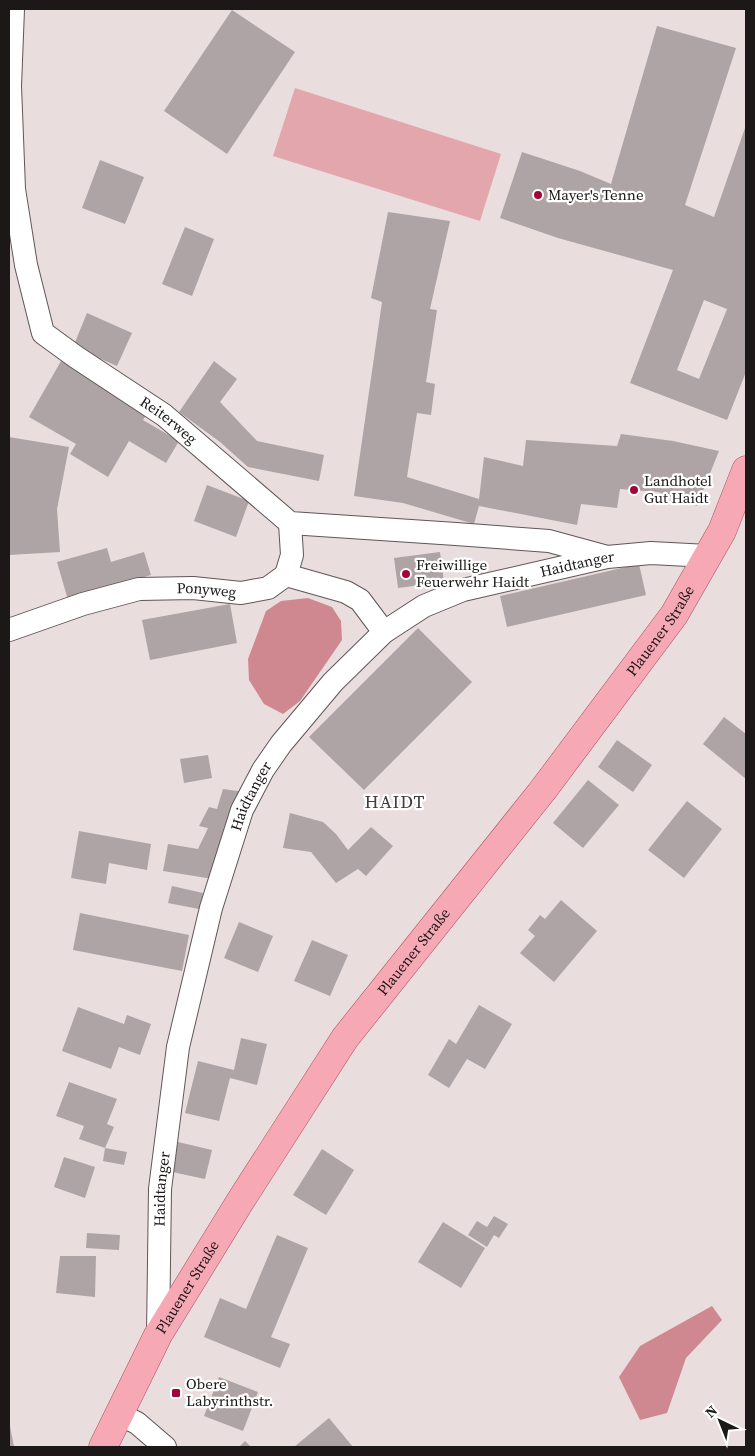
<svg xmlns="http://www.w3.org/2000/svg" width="755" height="1456" viewBox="0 0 755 1456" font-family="'Source Serif 4',serif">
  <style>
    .green { fill: #e4a6ad }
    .water { fill: #d08890 }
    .building { fill: #afa4a5; fill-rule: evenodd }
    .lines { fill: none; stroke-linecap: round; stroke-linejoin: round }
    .minor-casing { stroke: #605657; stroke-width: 24 }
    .primary-casing { stroke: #a7505e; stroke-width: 29 }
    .minor { stroke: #fff; stroke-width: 22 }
    .primary { stroke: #f7a8b5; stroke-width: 28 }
    .poi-dot { fill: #a2043c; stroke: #fff; stroke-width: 2 }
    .labels { text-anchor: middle; stroke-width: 4.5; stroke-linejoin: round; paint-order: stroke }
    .poi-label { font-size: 15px; fill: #1c1818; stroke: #fff; text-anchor: start }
    .street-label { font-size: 15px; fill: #1c1818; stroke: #fff }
    .quarter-label { font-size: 18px; letter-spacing: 1px; fill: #433a3a; stroke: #fff }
  </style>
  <rect width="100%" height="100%" fill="#e9ddde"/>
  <path class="green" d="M 295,88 L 501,154 L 480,221 L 273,156 Z"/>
  <g class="water">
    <path d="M 308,598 L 332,607 L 341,621 L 342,640 L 300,701 L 283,714 L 264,704 L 249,680 L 248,659 L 266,611 L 281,601 Z"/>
    <path d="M 712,1306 L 722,1320 L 686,1358 L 667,1413 L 640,1420 L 619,1377 L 640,1346 Z"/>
  </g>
  <g class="building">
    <path d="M 232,10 L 295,52 L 227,154 L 164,111 Z"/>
    <path d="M 657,26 L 736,48 L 685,205 L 714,217 L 746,125 L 746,372 L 727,420 L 630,383 L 673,270 L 558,238 L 500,218 L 522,152 L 580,171 L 611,184 ZM 704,300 L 727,309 L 699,379 L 677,370 Z"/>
    <path d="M 100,160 L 144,177 L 125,224 L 82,208 Z"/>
    <path d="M 388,212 L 450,221 L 430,309 L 437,310 L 426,382 L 435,384 L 431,415 L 417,413 L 407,477 L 479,499 L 484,457 L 523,466 L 526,440 L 617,446 L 621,434 L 673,441 L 719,451 L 697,506 L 658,492 L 620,489 L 617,508 L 581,504 L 577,525 L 479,506 L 474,524 L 403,503 L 354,496 L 382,302 L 371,298 Z"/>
    <path d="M 185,227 L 214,239 L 192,296 L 162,284 Z"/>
    <path d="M 87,313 L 132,333 L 117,366 L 73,347 Z"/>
    <path d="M 61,361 L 148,412 L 143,420 L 179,441 L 166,463 L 129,441 L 108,477 L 70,454 L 76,444 L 29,417 Z"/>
    <path d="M 214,361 L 237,379 L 220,402 L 257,441 L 324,455 L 319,481 L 248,467 L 220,442 L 179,412 Z"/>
    <path d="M 9,437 L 69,447 L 57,509 L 60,552 L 9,555 Z"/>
    <path d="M 207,485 L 249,501 L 236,537 L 194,521 Z"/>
    <path d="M 107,548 L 111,562 L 144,552 L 151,575 L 68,600 L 57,562 Z"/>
    <path d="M 440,552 L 444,582 L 398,588 L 394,558 Z"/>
    <path d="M 639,564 L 646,595 L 507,627 L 500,596 Z"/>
    <path d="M 230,604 L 237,643 L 150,660 L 142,620 Z"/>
    <path d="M 418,628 L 472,682 L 364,790 L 309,737 Z"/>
    <path d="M 724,717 L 746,734 L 746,779 L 703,744 Z"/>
    <path d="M 617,740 L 652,765 L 633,792 L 598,767 Z"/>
    <path d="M 208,755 L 212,778 L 184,783 L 180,759 Z"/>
    <path d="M 588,780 L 619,805 L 583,848 L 553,823 Z"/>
    <path d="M 223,789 L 245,792 L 213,879 L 163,871 L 168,844 L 198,849 L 208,828 L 199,826 L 209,807 L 217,809 Z"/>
    <path d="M 687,801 L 722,829 L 684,878 L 648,850 Z"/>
    <path d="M 290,813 L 323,822 L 336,834 L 348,850 L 371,827 L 393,846 L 366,876 L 358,869 L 336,883 L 311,852 L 283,848 Z"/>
    <path d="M 79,831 L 151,844 L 147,870 L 109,863 L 106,884 L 71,878 Z"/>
    <path d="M 172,886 L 203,893 L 199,909 L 168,903 Z"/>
    <path d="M 561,900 L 597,931 L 554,982 L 520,953 L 535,936 L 528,930 L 540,915 L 545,919 Z"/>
    <path d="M 80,913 L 189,935 L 182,971 L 73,950 Z"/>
    <path d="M 239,922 L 273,936 L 258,972 L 224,958 Z"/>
    <path d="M 312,940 L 348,955 L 330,996 L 294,981 Z"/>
    <path d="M 479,1005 L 512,1024 L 485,1069 L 467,1059 L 449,1088 L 428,1075 L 449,1039 L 456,1044 Z"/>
    <path d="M 78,1007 L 124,1024 L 127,1015 L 151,1024 L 140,1055 L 119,1047 L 111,1069 L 62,1051 Z"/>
    <path d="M 241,1038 L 267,1044 L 257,1085 L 230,1078 L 219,1121 L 185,1113 L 198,1061 L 234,1070 Z"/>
    <path d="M 69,1082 L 117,1099 L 107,1124 L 114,1127 L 105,1148 L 127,1152 L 124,1165 L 103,1161 L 105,1148 L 79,1139 L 84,1126 L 56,1116 Z"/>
    <path d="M 178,1142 L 212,1150 L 205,1179 L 172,1172 Z"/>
    <path d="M 322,1149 L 354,1170 L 326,1215 L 293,1195 Z"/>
    <path d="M 64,1157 L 95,1167 L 85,1198 L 54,1187 Z"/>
    <path d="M 494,1216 L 508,1224 L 499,1238 L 494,1235 L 487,1247 L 468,1235 L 477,1221 L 487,1227 Z"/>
    <path d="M 443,1222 L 485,1248 L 461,1288 L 418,1262 Z"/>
    <path d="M 87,1233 L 120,1235 L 119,1250 L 86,1248 Z"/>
    <path d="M 277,1235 L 308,1248 L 271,1337 L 290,1344 L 280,1368 L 204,1337 L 220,1298 L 246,1309 Z"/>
    <path d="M 60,1256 L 96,1256 L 95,1297 L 56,1293 Z"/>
    <path d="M 219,1377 L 258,1392 L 243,1431 L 204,1416 Z"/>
    <path d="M 329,1418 L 353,1447 L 294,1447 Z"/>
    <path d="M 9,1426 L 10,1426 L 14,1447 L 9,1447 Z"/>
    <path d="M 245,1441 L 251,1447 L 239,1447 Z"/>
  </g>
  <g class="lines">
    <defs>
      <g id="minor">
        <path id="s1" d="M 13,9 L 10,86 L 14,189 L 26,265 L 43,333 L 76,357 L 164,415 L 290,523 L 456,534 L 549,541 L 604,556"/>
        <path d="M 286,575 L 292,555 L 290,523"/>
        <path id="s2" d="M 9,630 L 83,604 L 139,589 L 193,588 L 241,593 L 268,588 L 286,575 L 346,592 L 360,600 L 384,632"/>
        <path id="s3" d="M 158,1335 L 160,1189 L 178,1047 L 211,908 L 242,810 L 263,770 L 281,744 L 333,682 L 384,632 L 424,606 L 463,590 L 607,557 L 651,553 L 708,556"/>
        <path d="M 119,1414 L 137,1423 L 165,1447"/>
      </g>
      <g id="primary">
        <path id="s4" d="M 103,1447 L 158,1335 L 241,1200 L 345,1038 L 543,790 L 674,615 L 722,531 L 746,470"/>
      </g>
    </defs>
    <use href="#minor" class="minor-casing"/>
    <use href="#primary" class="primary-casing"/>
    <use href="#minor" class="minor"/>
    <use href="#primary" class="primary"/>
  </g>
  <g class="poi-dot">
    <circle cx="538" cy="195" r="5"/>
    <circle cx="634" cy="490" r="5"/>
    <circle cx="406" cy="574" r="5"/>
    <rect x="171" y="1388" width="10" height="10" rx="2.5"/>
  </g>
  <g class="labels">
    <g class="poi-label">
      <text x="548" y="200">Mayer's Tenne</text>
      <text x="644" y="486">Landhotel<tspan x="644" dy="17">Gut Haidt</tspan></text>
      <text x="416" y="570">Freiwillige<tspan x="416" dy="17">Feuerwehr Haidt</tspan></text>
      <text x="186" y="1389">Obere<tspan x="186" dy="17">Labyrinthstr.</tspan></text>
    </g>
    <g class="street-label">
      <text dy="5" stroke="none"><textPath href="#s1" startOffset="480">Reiterweg</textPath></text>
      <text dy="5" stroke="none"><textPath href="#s3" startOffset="971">Haidtanger</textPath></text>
      <text dy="5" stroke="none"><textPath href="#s2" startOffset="204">Ponyweg</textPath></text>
      <text dy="5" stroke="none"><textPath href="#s4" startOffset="991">Plauener Straße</textPath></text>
      <text dy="5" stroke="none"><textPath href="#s3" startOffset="551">Haidtanger</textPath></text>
      <text dy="5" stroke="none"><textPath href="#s4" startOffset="586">Plauener Straße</textPath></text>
      <text dy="5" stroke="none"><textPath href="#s3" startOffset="146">Haidtanger</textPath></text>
      <text dy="5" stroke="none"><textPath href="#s4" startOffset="181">Plauener Straße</textPath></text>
    </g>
    <g class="quarter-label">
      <text x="395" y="808">HAIDT</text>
    </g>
  </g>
  <rect width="755" height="1456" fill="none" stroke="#1c1818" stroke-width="20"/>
  <g transform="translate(720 1421) rotate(317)" stroke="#ffffff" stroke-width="4" paint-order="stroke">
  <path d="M0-4L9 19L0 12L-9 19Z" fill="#1c1818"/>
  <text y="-8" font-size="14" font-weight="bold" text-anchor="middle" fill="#1c1818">N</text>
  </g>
</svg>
